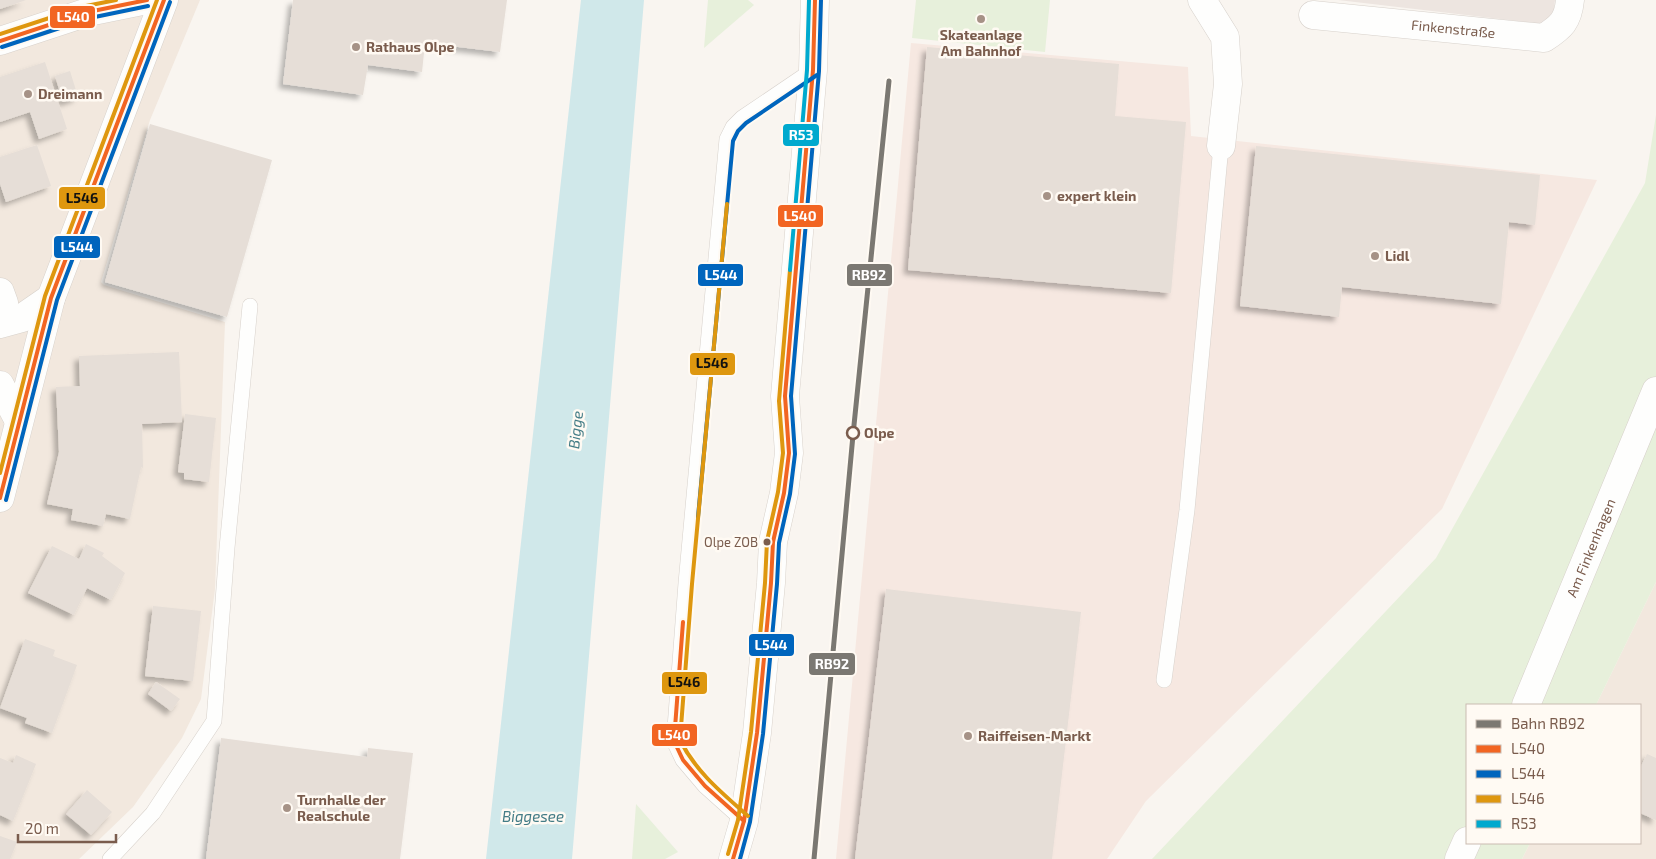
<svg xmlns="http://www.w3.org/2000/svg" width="1656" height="859" viewBox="0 0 1656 859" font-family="'Exo 2',sans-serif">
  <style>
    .residential { fill: #f2e8de }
    .commercial { fill: #f6e8e1 }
    .industrial { fill: #ede5e0 }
    .green { fill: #e7f0db }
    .water { fill: #d0e8ea }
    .building { fill: #e6ded7; filter: url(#shadow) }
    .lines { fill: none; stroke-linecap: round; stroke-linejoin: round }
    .service-casing { stroke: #d7d1cb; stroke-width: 16 }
    .minor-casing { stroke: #d7d1cb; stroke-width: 29 }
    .tertiary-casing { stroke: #d7d1cb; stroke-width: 29 }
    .secondary-casing { stroke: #d9d2cb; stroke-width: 29 }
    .service { stroke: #fefefd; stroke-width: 15 }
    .minor { stroke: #fefefd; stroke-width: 28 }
    .tertiary { stroke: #fefefd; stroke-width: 28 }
    .secondary { stroke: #fefefd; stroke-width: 28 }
    .bus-1-casing { stroke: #fffaf3; stroke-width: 8 }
    .bus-2-casing { stroke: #fffaf3; stroke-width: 8 }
    .bus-3-casing { stroke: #fffaf3; stroke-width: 8 }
    .bus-4-casing { stroke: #fffaf3; stroke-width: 8 }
    .bus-1 { stroke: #f26522; stroke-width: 4 }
    .bus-2 { stroke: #0065bd; stroke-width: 4 }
    .bus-3 { stroke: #de970f; stroke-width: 4 }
    .bus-4 { stroke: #00a9ce; stroke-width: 4 }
    .rail-1-casing { stroke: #fffaf3; stroke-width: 9 }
    .rail-1 { stroke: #7b7872; stroke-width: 5 }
    .poi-dot { fill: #a69286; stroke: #fffaf3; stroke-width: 2 }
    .stop-dot { fill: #fffaf3; stroke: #7a5c4d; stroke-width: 2.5 }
    .bus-dot { fill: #7a5c4d; stroke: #fffaf3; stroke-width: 2 }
    .labels { text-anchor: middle; stroke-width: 5; stroke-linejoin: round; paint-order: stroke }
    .bus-label { font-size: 13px; fill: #7a5c4d; stroke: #fffaf3; text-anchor: end }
    .street-label { font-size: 14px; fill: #7a5c4d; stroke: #fffaf3 }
    .poi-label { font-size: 14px; font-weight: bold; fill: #7a5c4d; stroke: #fffaf3; text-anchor: start }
    .stop-label { font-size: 14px; font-weight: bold; fill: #7a5c4d; stroke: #fffaf3; text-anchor: start }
    .water-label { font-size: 15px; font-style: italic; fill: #437c86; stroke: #fffaf3 }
    .line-badge { stroke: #fffaf3; stroke-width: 2 }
    .badge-label { font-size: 14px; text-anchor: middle; font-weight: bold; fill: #fff }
    .pale-badge-label { font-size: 14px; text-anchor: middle; font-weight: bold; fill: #111 }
  </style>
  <defs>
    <filter id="shadow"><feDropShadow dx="-4.5" dy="4.5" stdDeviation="2.5" flood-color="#0004"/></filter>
  </defs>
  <rect width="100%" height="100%" fill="#f9f5f0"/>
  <g class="residential">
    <path d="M 0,0 L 200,0 L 150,120 L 101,282 L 104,285 L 225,322 L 215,589 L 201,699 L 182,738 L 133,807 L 79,859 L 0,859 Z"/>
    <path d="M 1656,582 L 1656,859 L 1522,859 L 1530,843 L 1640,843 L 1640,705 L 1596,705 Z"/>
  </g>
  <path class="commercial" d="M 911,43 L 1188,67 L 1191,136 L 1597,180 L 1442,509 L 1146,801 L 1107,859 L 836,859 Z"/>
  <path class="industrial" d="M 1338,0 L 1555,0 L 1552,25 Z"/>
  <g class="green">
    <path d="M 708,0 L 748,0 L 754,5 L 704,48 Z"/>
    <path d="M 916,0 L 1050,0 L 1045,52 L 912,38 Z"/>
    <path d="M 1656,115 L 1656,582 L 1596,705 L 1467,705 L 1467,843 L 1530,843 L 1522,859 L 1152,859 L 1436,558 L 1645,183 Z"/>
    <path d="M 636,804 L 678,852 L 665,859 L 632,859 Z"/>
  </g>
  <path class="water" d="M 581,0 L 644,0 L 572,859 L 486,859 Z"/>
  <g class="building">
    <path d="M 0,0 L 26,0 L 0,9 Z"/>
    <path d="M 293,0 L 507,0 L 500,52 L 425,43 L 422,72 L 368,65 L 363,95 L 283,84 Z"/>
    <path d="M 927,47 L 1119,64 L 1115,116 L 1186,122 L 1171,293 L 908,270 Z"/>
    <path d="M 45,62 L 67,129 L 39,139 L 30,112 L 0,122 L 0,77 Z"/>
    <path d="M 70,71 L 78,97 L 63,102 L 55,76 Z"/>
    <path d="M 150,124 L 272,160 L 227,317 L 105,282 Z"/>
    <path d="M 37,145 L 51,186 L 6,202 L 0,184 L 0,157 Z"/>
    <path d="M 1256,146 L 1540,175 L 1535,225 L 1509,222 L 1501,304 L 1342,287 L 1339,317 L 1240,306 Z"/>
    <path d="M 179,352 L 182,422 L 142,424 L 143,468 L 141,467 L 130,519 L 106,514 L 103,526 L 71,520 L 73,509 L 47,504 L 59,452 L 56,387 L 80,386 L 79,356 Z"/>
    <path d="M 185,414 L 216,418 L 209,482 L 184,479 L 184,473 L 178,472 Z"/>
    <path d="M 86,544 L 104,553 L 102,556 L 125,573 L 111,600 L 87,588 L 74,615 L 28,593 L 52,546 L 79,559 Z"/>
    <path d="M 886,589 L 1081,612 L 1052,859 L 855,859 Z"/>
    <path d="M 153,606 L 201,611 L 193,681 L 145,676 Z"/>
    <path d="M 25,639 L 55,650 L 53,656 L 77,665 L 52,733 L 25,723 L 27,718 L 0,708 Z"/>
    <path d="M 156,682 L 180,699 L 171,711 L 148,694 Z"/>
    <path d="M 221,738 L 367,757 L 368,748 L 413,753 L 400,859 L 206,859 Z"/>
    <path d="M 1647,754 L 1656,758 L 1656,820 L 1640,813 L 1640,768 Z"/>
    <path d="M 16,755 L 36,764 L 13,821 L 0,815 L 0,758 L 13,763 Z"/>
    <path d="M 87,790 L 112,812 L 91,835 L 66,814 Z"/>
    <path d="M 0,836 L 17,842 L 10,859 L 0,859 Z"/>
  </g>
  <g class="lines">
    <defs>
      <g id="service">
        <path d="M 1164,680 L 1187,510 L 1221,146"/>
        <path d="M 744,821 L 705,786 L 683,760 L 674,741 L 686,583 L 727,139 L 733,127 L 742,118 L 813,70"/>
        <path d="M 110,859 L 153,813 L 214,721 L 227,548 L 250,306"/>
      </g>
      <g id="minor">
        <path d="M 1202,0 L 1225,37 L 1228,84 L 1221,146"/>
        <path id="s1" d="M 1313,15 L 1544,38 C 1561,27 1568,21 1570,0"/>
        <path d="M 0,41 L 88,12 L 147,0"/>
        <path d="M 0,292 L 4,303"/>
        <path d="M 0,324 L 22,318 L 51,298"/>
        <path d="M 0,385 L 19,421"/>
        <path id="s2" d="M 1526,705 L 1656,391"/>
        <path d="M 1459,859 L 1467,841"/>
      </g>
      <path id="tertiary" d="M 0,498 L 51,298 L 164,0"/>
      <path id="secondary" d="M 733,859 L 744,821 L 757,733 L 771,583 L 773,542 L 784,493 L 789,453 L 785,396 L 813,70 L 815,0"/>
    </defs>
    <use href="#service" class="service-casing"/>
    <use href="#minor" class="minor-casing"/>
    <use href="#tertiary" class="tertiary-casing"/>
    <use href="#secondary" class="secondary-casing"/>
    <use href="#service" class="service"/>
    <use href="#minor" class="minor"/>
    <use href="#tertiary" class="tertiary"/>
    <use href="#secondary" class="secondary"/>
    <defs>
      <g id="bus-1">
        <path d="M 0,41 L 88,12 L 147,0"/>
        <path d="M 0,498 L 51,298 L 164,0"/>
        <path d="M 683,622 L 674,741 L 683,760 L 705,786 L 744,821"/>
        <path d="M 733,859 L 744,821 L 757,733 L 771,583 L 773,542 L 784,493 L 789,453 L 785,396 L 813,70 L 815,0"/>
      </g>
      <g id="bus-2">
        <path d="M 2,47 L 90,18 L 148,6"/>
        <path d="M 6,500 L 57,300 L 170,2"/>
        <path d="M 698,517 L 733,141 L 738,131 L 746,123 L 817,75"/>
        <path d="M 740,859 L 750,822 L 763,734 L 777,584 L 779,543 L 790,494 L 795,454 L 791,396 L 819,71 L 821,0"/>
      </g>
      <g id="bus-3">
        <path d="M 0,34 L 86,6 L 116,0"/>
        <path d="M 727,204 L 692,584 L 680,740 C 696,772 722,793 748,816"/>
        <path d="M 0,473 L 45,296 L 157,0"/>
        <path d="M 728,854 L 738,820 L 751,732 L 765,583 L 767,541 L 778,492 L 783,453 L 779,401 L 790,270"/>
      </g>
      <path id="bus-4" d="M 790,270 L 807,70 L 809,0"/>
    </defs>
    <use href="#bus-1" class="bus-1-casing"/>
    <use href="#bus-2" class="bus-2-casing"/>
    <use href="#bus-3" class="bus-3-casing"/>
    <use href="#bus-4" class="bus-4-casing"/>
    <use href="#bus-1" class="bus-1"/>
    <use href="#bus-2" class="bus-2"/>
    <use href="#bus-3" class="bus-3"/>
    <use href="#bus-4" class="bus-4"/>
    <defs>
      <path id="rail-1" d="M 814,859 L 853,435 L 889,81"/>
    </defs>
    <use href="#rail-1" class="rail-1-casing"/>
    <use href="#rail-1" class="rail-1"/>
  </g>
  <g class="poi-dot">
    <circle cx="981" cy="19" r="5"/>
    <circle cx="356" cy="47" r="5"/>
    <circle cx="28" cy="94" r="5"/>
    <circle cx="1047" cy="196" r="5"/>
    <circle cx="1375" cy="256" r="5"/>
    <circle cx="968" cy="736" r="5"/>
    <circle cx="287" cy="808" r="5"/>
  </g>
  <circle class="stop-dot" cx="853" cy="433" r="6"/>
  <circle class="bus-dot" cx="767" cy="542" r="4.5"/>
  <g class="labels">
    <g class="bus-label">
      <text x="758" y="547">Olpe ZOB</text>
    </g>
    <g class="street-label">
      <text dy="5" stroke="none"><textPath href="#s1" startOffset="141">Finkenstraße</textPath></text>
      <text dy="5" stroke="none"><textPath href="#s2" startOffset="170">Am Finkenhagen</textPath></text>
    </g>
    <g class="poi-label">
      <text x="981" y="40" text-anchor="middle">Skateanlage<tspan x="981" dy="16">Am Bahnhof</tspan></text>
      <text x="366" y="52">Rathaus Olpe</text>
      <text x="38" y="99">Dreimann</text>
      <text x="1057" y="201">expert klein</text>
      <text x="1385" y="261">Lidl</text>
      <text x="978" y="741">Raiffeisen-Markt</text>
      <text x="297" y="805">Turnhalle der<tspan x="297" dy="16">Realschule</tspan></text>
    </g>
    <g class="stop-label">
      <text x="864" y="438">Olpe</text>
    </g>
    <g class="water-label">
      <text transform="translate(576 430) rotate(-84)" y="5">Bigge</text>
      <text x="533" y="822">Biggesee</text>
    </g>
  </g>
  <g class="line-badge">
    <rect x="49" y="5" width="47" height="24" rx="5" fill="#f26522"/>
    <rect x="782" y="123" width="38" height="24" rx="5" fill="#00a9ce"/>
    <rect x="58" y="186" width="48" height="24" rx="5" fill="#de970f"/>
    <rect x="777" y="204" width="47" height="24" rx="5" fill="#f26522"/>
    <rect x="53" y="235" width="48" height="24" rx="5" fill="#0065bd"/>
    <rect x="697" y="263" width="47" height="24" rx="5" fill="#0065bd"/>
    <rect x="846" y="263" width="47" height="24" rx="5" fill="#7b7872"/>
    <rect x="689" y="352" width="47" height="24" rx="5" fill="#de970f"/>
    <rect x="748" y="633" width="47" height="24" rx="5" fill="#0065bd"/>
    <rect x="808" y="652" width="48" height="24" rx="5" fill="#7b7872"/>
    <rect x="661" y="671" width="47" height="24" rx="5" fill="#de970f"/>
    <rect x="651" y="723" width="47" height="24" rx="5" fill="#f26522"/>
  </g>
  <g class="badge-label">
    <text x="73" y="22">L540</text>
    <text x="801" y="140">R53</text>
    <text x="800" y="221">L540</text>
    <text x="77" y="252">L544</text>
    <text x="721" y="280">L544</text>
    <text x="869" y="280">RB92</text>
    <text x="771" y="650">L544</text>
    <text x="832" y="669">RB92</text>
    <text x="674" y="740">L540</text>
  </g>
  <g class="pale-badge-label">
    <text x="82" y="203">L546</text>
    <text x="712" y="368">L546</text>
    <text x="684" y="687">L546</text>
  </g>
  <rect x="1466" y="704" width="175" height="140" fill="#fffaf3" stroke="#cabbb1"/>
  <rect x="1476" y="720" width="25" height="8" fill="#7b7872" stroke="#cabbb1"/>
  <text x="1511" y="729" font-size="15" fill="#7a5c4d">Bahn RB92</text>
  <rect x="1476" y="745" width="25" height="8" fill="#f26522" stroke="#cabbb1"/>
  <text x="1511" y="754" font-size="15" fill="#7a5c4d">L540</text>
  <rect x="1476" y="770" width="25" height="8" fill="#0065bd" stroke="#cabbb1"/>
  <text x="1511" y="779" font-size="15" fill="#7a5c4d">L544</text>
  <rect x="1476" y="795" width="25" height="8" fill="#de970f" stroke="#cabbb1"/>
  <text x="1511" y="804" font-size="15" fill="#7a5c4d">L546</text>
  <rect x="1476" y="820" width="25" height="8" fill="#00a9ce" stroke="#cabbb1"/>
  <text x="1511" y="829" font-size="15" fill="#7a5c4d">R53</text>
  <path d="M18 834v8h98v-8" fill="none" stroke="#7a5c4d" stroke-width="2.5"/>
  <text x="25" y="834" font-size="15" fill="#7a5c4d" stroke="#fffaf3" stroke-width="4" paint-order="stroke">20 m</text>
</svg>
